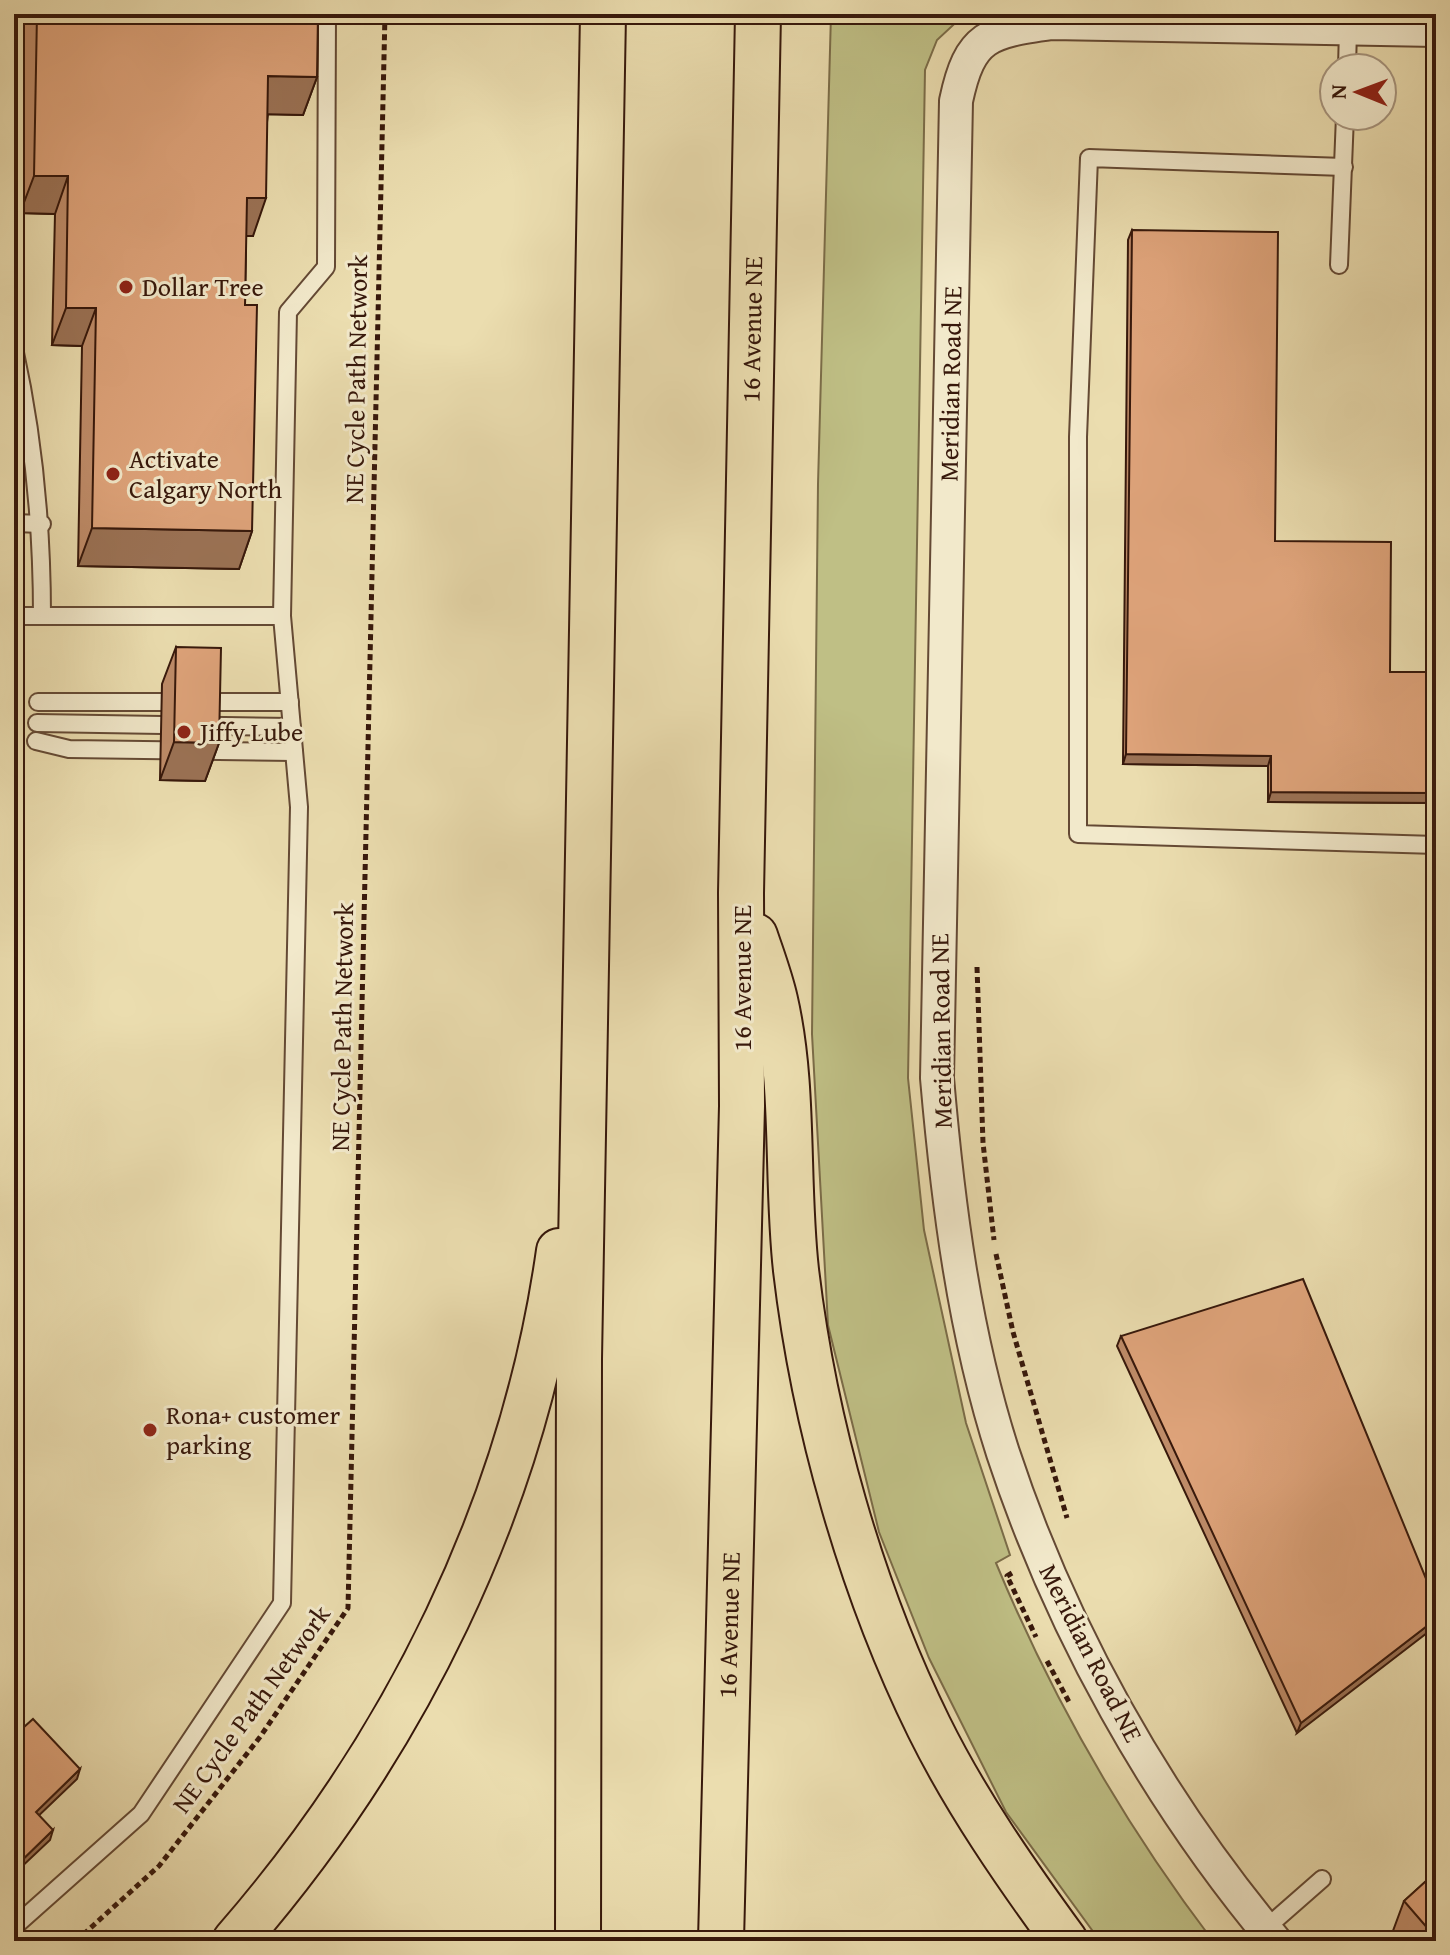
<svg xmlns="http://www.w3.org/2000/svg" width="1450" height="1955" viewBox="0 0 1450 1955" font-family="'Gentium Book Plus',serif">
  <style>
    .green { fill: #bfbf85; stroke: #7b6c48; stroke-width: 2 }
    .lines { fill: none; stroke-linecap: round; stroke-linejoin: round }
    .service-casing { stroke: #644934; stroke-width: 20 }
    .minor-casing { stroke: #644934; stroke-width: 36 }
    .motorway-casing { stroke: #37180b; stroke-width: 48 }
    .path { stroke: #37180b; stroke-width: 5; stroke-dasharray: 6 4; stroke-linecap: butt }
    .service { stroke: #f2e9cb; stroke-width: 16 }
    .minor { stroke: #f2e9cb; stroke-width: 32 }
    .motorway { stroke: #ebddaf; stroke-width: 44 }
    .wall { fill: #bf8c69; stroke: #37180b; stroke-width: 2 }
    .shaded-wall { fill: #9b7255; stroke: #37180b; stroke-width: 2 }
    .building { fill: #dea37a; stroke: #37180b; stroke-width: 2 }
    .poi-dot { fill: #8f2418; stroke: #f2e9cb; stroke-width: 3 }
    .labels { text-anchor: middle; stroke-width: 6; stroke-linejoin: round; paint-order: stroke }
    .poi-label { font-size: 26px; fill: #37180b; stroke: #f2e9cb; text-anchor: start }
    .street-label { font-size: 26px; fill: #37180b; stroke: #f2e9cb }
  </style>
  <rect width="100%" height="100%" fill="#ebddaf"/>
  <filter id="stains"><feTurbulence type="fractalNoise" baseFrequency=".0025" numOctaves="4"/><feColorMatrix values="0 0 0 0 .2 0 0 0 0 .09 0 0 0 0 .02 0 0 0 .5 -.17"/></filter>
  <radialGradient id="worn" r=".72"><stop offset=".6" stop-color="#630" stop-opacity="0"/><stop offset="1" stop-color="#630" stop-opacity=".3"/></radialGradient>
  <path class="green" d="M 831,14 L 965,14 L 937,40 L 925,70 L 908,1078 L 924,1230 L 966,1423 L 1010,1555 L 996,1563 C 1052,1698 1124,1824 1213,1941 L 1100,1941 L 1006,1812 L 929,1658 L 879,1532 L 828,1325 L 812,1034 L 818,484 Z"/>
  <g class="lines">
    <defs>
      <g id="service">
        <path d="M 1347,68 L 1348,29"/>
        <path d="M 1344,167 L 1089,158 L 1078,437 L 1078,834 L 1436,845"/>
        <path d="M 1339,265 L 1345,116"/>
        <path d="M 14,348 C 34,438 42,524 42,616"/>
        <path d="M 14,523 L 42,524"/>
        <path d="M 14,616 L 282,616"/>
        <path d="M 38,702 L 290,702"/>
        <path d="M 37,723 L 292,727"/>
        <path d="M 36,741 L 69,749 L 294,752"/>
        <path d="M 14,1927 L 141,1814 L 282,1603 L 299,807 L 282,616 L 288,312 L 326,267 L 327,14"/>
        <path d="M 1265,1929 L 1322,1879"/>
      </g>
      <g id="minor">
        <path id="s1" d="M 1275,1941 C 1156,1799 1061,1629 1003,1453 C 964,1332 948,1204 937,1078 L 956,101 C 970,35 988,32 1052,23 L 1436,30"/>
      </g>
      <g id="motorway">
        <path d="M 755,936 C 762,957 770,978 775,1000 C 795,1087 786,1181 796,1270 C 814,1423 861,1589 929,1727 C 966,1802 1016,1874 1065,1941"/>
        <path d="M 235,1941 C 404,1747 523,1507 559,1251"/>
        <path d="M 578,1941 L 579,1359 L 603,14"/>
        <path id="s2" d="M 721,1941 L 742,1106 L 741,893 L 758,14"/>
      </g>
    </defs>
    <use href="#service" class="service-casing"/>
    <use href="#minor" class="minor-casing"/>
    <use href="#motorway" class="motorway-casing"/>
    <g class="path">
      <path d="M 977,967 L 983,1143 L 994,1240"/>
      <path d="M 996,1254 L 1013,1332 L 1067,1518"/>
      <path d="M 1012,1573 L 1007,1576 L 1036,1637"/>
      <path d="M 1047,1661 L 1069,1702"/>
      <path d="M 76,1941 L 159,1866 L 260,1737 L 348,1608 L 385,14"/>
    </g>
    <use href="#service" class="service"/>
    <use href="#minor" class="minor"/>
    <use href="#motorway" class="motorway"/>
  </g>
  <g class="wall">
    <path d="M 24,14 L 318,14 L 317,77 L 303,115 L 268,114 L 253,236 L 246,236 L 245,305 L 252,531 L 239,569 L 78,566 L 82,346 L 52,345 L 55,214 L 20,213 Z"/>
    <path d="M 1132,230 L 1275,541 L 1390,672 L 1436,672 L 1436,803 L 1268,802 L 1268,766 L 1123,764 L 1128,240 Z"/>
    <path d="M 176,647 L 219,743 L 205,781 L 160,780 L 162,684 Z"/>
    <path d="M 1121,1336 L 1436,1603 L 1297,1733 L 1117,1346 Z"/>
    <path d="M 1436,1872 L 1436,1941 L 1392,1941 L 1390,1939 L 1404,1901 Z"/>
  </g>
  <g class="shaded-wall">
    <path d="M 268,76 L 317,77 L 303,115 L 255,114 Z"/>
    <path d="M 34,176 L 68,176 L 55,214 L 20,213 Z"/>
    <path d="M 247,198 L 266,198 L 253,236 L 233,236 Z"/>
    <path d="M 66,308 L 96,308 L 82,346 L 52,345 Z"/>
    <path d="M 92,528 L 252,531 L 239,569 L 78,566 Z"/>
    <path d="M 174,742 L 219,743 L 205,781 L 160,780 Z"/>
    <path d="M 1126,754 L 1271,756 L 1268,766 L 1123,764 Z"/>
    <path d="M 1271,792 L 1436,793 L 1436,803 L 1268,802 Z"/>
    <path d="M 1436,1619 L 1436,1626 L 1297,1733 L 1301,1723 Z"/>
    <path d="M 80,1769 L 77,1779 L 32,1822 L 36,1812 Z"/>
    <path d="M 53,1830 L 50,1840 L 14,1874 L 14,1868 Z"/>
  </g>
  <g class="building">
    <path d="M 37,14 L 318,14 L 317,77 L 268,76 L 266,198 L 247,198 L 245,305 L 257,305 L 252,531 L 92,528 L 96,308 L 66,308 L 68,176 L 34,176 Z"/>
    <path d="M 1132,230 L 1278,232 L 1275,541 L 1391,542 L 1390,672 L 1436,672 L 1436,793 L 1271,792 L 1271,756 L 1126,754 Z"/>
    <path d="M 176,647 L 221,648 L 219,743 L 174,742 Z"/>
    <path d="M 1303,1279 L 1436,1603 L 1436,1619 L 1301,1723 L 1121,1336 Z"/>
    <path d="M 33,1719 L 80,1769 L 36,1812 L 53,1830 L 14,1868 L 14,1736 Z"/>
    <path d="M 1436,1872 L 1436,1938 L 1404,1901 Z"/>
  </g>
  <g class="poi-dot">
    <circle cx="126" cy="287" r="8"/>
    <circle cx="113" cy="474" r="8"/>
    <circle cx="184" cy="732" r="8"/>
    <circle cx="150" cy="1430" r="8"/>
  </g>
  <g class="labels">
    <g class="poi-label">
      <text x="142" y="296">Dollar Tree</text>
      <text x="129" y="468">Activate<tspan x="129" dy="30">Calgary North</tspan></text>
      <text x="200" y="741">Jiffy Lube</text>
      <text x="166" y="1424">Rona+ customer<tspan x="166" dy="30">parking</tspan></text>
    </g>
    <g class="street-label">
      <text dy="9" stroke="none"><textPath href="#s2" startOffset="1612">16 Avenue NE</textPath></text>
      <text transform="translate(356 379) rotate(-89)" y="9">NE Cycle Path Network</text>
      <text dy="9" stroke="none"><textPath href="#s1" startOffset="1638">Meridian Road NE</textPath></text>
      <text transform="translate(742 978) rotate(-90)" y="9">16 Avenue NE</text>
      <text transform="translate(342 1027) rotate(-89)" y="9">NE Cycle Path Network</text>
      <text transform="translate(941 1031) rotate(-91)" y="9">Meridian Road NE</text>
      <text dy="9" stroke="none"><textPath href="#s2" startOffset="316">16 Avenue NE</textPath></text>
      <text transform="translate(1091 1653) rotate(63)" y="9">Meridian Road NE</text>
      <text transform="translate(251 1709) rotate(-54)" y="9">NE Cycle Path Network</text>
    </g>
  </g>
  <rect width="1450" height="1955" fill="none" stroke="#ebddaf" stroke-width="48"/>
  <rect x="16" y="16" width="1418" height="1923" fill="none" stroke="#37180b" stroke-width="4"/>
  <rect x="24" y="24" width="1402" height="1907" fill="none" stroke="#37180b" stroke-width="2"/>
  <g transform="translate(1358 92) rotate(271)"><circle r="38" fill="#f2e9cb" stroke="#a7957e" stroke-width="2"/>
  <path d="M0-6L14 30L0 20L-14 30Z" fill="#8f2418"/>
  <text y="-12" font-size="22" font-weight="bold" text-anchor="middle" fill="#37180b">N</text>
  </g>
  <rect width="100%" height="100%" filter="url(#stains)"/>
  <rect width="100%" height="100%" fill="url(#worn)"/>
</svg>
